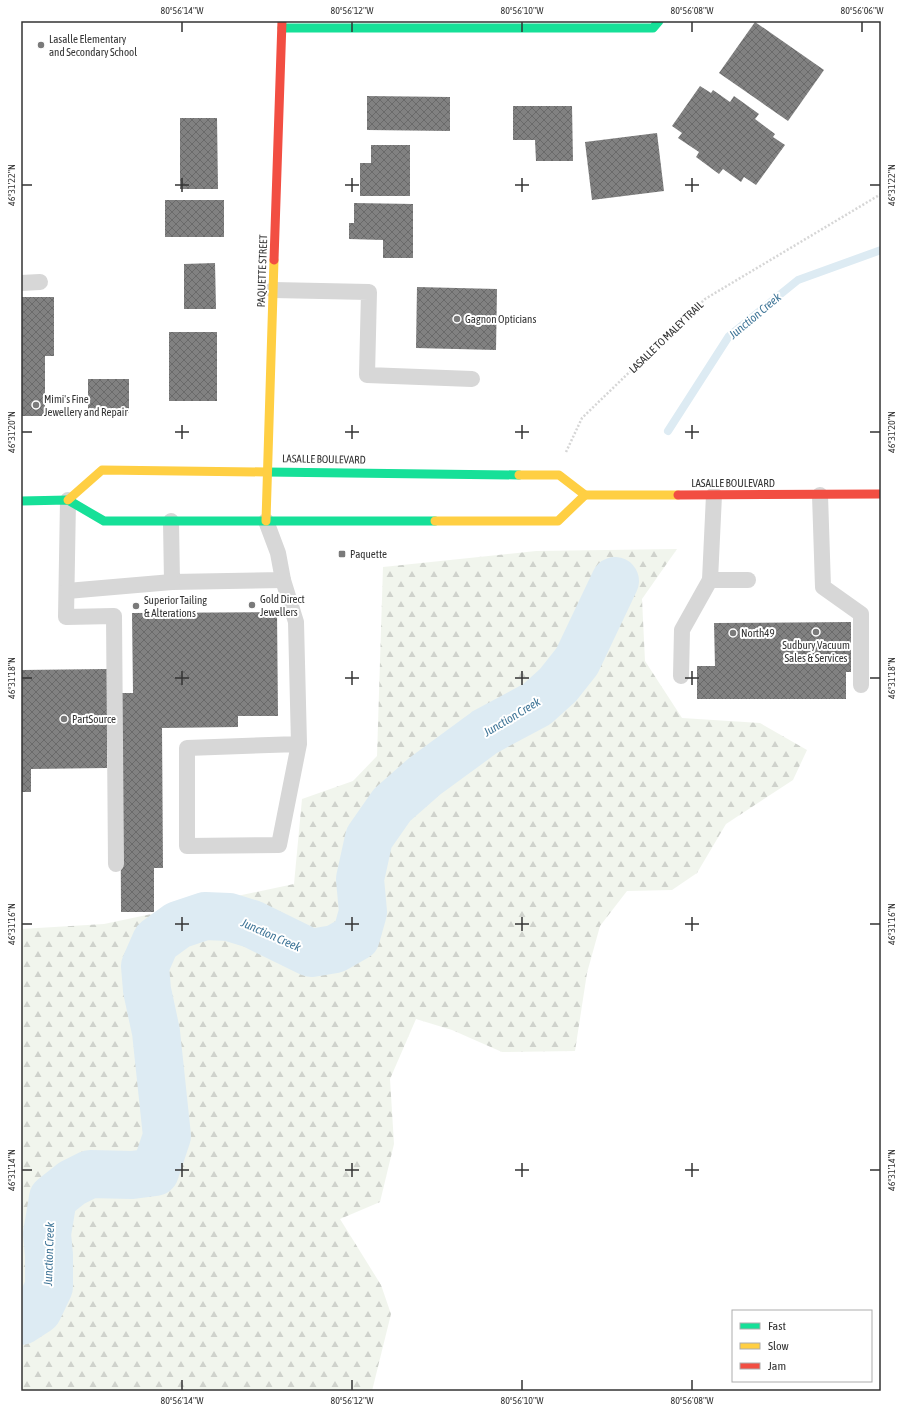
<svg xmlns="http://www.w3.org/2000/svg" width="902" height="1412" viewBox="0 0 902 1412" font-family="'Asap Condensed',sans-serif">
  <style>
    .forest { fill: url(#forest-firs) }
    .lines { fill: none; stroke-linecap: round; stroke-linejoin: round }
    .stream { stroke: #ddebf3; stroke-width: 8 }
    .river { stroke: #ddebf3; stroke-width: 48 }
    .building { fill: url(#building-cross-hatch) }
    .path { stroke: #d6d6d6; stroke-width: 2.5; stroke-dasharray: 2 2; stroke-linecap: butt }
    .lane { stroke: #d7d7d7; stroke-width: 16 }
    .fast { stroke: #16e098; stroke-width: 9 }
    .slow { stroke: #ffcf43; stroke-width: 9 }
    .jam { stroke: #f24e42; stroke-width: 9 }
    .ticks { fill: none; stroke: #333; stroke-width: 1.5 }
    .poi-dot { fill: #7a7a7a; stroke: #fff; stroke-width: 1.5 }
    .labels { text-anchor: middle; stroke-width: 4; stroke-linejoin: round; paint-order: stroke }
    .poi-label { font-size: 11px; fill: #333; stroke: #fff; text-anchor: start }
    .street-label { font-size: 11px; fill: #333; stroke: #fff }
    .water-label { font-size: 12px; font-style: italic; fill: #3f7597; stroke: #fff }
    .neatline { fill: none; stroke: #333; stroke-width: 1.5 }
    .ticks-label { font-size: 10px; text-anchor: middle; fill: #333 }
  </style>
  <defs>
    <pattern id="forest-firs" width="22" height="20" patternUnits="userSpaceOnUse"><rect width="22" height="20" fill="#f1f5ed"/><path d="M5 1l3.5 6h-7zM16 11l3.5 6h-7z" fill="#cfd2cc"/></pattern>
    <pattern id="building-cross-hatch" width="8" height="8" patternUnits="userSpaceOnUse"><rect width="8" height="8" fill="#818181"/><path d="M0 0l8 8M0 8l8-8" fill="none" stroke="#6a6a6a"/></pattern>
  </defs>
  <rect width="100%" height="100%" fill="#fff"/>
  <path class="forest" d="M 677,549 L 642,599 L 645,661 L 682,718 L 760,723 L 807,750 L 793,780 L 726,824 L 697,873 L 672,890 L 627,891 L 600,926 L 587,973 L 575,1051 L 502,1052 L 452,1030 L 416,1019 L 390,1079 L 394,1144 L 380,1202 L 340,1219 L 381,1285 L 391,1314 L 372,1391 L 21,1391 L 21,929 L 104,924 L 294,884 L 302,799 L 353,781 L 377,756 L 383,567 L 536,551 Z"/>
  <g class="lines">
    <path class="stream" d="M 668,431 L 729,336 L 798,280 L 881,250"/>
    <path class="river" d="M 21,1321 L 38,1310 L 49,1287 L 49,1255 L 47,1234 L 53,1198 L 72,1183 L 90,1174 L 132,1175 L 155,1172 L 167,1136 L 156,1032 L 147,990 L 145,966 L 156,941 L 178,925 L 205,916 L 229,917 L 252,924 L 311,953 L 335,949 L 356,937 L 363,912 L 360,879 L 369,838 L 392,805 L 425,776 L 485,732 L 537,704 L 558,685 L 577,661 L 615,581"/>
  </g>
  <g class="building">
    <path d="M 755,22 L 824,70 L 788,121 L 719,73 Z"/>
    <path d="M 700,86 L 711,93 L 713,90 L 730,102 L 734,96 L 759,114 L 755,119 L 775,134 L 773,137 L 785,145 L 756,185 L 744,177 L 741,182 L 723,169 L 719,174 L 696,157 L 699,152 L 678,138 L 682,133 L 672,126 Z"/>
    <path d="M 367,96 L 450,97 L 450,131 L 367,130 Z"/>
    <path d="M 513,106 L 572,106 L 573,161 L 536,161 L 535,140 L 513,140 Z"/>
    <path d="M 180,118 L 217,118 L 218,189 L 180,189 Z"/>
    <path d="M 657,133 L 664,191 L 592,200 L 585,142 Z"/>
    <path d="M 371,145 L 410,145 L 410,196 L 360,196 L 360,163 L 371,163 Z"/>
    <rect x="165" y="200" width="59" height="37"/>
    <path d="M 354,203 L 413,204 L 413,258 L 383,258 L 383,240 L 349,239 L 349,223 L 354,223 Z"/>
    <path d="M 215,263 L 216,309 L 184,309 L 184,264 Z"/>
    <path d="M 417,287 L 497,289 L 496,350 L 416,348 Z"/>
    <path d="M 21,297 L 54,297 L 54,356 L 45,356 L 45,416 L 21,416 Z"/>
    <rect x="169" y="332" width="48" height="69"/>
    <rect x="88" y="379" width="41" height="34"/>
    <path d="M 277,612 L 278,716 L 238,716 L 238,727 L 162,728 L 163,868 L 154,868 L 154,912 L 121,912 L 120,693 L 133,693 L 132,613 Z"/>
    <path d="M 851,622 L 851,672 L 846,672 L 846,699 L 697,699 L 697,666 L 715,666 L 714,623 Z"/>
    <path d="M 107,669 L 107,768 L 31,769 L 31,792 L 21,792 L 21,670 Z"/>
  </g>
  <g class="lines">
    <path class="path" d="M 566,452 L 582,418 L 705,299 L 881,194"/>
    <g class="lane">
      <path d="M 21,283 L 40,282"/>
      <path d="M 273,290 L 369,292 L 367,375 L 472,379"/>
      <path d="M 820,495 L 823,587 L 861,614 L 861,685"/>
      <path d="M 68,500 L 66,617 L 114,616 L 116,864"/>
      <path d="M 171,521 L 172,582 L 283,580 L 278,553 L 266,521"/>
      <path d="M 283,580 L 296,622 L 299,744 L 187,748 L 187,846 L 279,845 L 299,744"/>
      <path d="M 710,580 L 748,580"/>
      <path d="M 67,591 L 172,582"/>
      <path d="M 681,676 L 682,630 L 710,580 L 714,495"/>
    </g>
    <g class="fast">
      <path d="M 282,28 L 653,28 L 659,21"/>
      <path d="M 266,472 L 519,475"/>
      <path d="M 21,501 L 68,500 L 104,521 L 435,521"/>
    </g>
    <g class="slow">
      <path d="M 519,475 L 559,475 L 585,495 L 678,495"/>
      <path d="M 68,500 L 102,470 L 266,472"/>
      <path d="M 266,521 L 274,260"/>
      <path d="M 435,521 L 558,521 L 585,495"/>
    </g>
    <g class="jam">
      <path d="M 274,260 L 282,21"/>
      <path d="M 678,495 L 881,494"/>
    </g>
  </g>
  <path class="ticks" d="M 182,22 L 182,32M 352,22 L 352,32M 522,22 L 522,32M 692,22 L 692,32M 862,22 L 862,32M 182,178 L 182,192M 352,178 L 352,192M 522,178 L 522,192M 692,178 L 692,192M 22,185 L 32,185M 175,185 L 189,185M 345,185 L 359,185M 515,185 L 529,185M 685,185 L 699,185M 870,185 L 880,185M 182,425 L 182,439M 352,425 L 352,439M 522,425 L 522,439M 692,425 L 692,439M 22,432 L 32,432M 175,432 L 189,432M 345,432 L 359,432M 515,432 L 529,432M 685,432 L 699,432M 870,432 L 880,432M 182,671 L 182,685M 352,671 L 352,685M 522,671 L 522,685M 692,671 L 692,685M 22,678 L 32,678M 175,678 L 189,678M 345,678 L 359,678M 515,678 L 529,678M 685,678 L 699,678M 870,678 L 880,678M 182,917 L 182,931M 352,917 L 352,931M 522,917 L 522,931M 692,917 L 692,931M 22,924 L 32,924M 175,924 L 189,924M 345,924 L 359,924M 515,924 L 529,924M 685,924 L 699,924M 870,924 L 880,924M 182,1163 L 182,1177M 352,1163 L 352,1177M 522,1163 L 522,1177M 692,1163 L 692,1177M 22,1170 L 32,1170M 175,1170 L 189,1170M 345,1170 L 359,1170M 515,1170 L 529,1170M 685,1170 L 699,1170M 870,1170 L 880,1170M 182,1380 L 182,1390M 352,1380 L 352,1390M 522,1380 L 522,1390M 692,1380 L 692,1390"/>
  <g class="poi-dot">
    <circle cx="41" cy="45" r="4"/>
    <circle cx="457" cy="319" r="4"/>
    <circle cx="36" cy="405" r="4"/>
    <rect x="338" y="550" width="8" height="8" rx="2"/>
    <circle cx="252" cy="605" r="4"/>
    <circle cx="136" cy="606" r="4"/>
    <circle cx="816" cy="632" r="4"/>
    <circle cx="733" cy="633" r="4"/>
    <circle cx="64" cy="719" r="4"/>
  </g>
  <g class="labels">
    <g class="poi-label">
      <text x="49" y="43">Lasalle Elementary<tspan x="49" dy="13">and Secondary School</tspan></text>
      <text x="465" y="323">Gagnon Opticians</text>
      <text x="44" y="403">Mimi's Fine<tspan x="44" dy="13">Jewellery and Repair</tspan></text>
      <text x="350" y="558">Paquette</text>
      <text x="260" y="603">Gold Direct<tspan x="260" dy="13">Jewellers</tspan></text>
      <text x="144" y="604">Superior Tailing<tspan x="144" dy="13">&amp; Alterations</tspan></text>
      <text x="741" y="637">North49</text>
      <text x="816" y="649" text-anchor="middle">Sudbury Vacuum<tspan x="816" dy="13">Sales &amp; Services</tspan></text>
      <text x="72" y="723">PartSource</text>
    </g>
    <g class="street-label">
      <text transform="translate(262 271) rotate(-88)" y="4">PAQUETTE STREET</text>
      <text transform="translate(666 337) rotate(-44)" y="4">LASALLE TO MALEY TRAIL</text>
      <text transform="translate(324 459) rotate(1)" y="4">LASALLE BOULEVARD</text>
      <text x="733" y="487">LASALLE BOULEVARD</text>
    </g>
    <g class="water-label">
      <text transform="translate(755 316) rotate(-40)" y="4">Junction Creek</text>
      <text transform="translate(512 717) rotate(-31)" y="4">Junction Creek</text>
      <text transform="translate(271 935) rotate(24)" y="4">Junction Creek</text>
      <text transform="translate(49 1254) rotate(-88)" y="4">Junction Creek</text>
    </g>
  </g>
  <rect width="902" height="1412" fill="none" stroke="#ffffff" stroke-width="44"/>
  <rect x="732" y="1310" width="140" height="72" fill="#ffffff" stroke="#adadad"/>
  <rect x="740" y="1323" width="20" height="6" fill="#16e098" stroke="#adadad"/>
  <text x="768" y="1330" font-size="12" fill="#333333">Fast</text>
  <rect x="740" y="1343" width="20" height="6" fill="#ffcf43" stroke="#adadad"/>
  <text x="768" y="1350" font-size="12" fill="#333333">Slow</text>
  <rect x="740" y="1363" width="20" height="6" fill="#f24e42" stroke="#adadad"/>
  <text x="768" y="1370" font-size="12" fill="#333333">Jam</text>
  <rect x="22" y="22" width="858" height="1368" class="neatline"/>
  <g class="ticks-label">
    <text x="182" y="14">80°56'14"W</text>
    <text x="352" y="14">80°56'12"W</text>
    <text x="522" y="14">80°56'10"W</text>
    <text x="692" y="14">80°56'08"W</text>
    <text x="862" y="14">80°56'06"W</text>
    <text transform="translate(11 185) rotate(-90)" y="4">46°31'22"N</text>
    <text transform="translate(891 185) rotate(-90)" y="4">46°31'22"N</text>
    <text transform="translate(11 432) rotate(-90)" y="4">46°31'20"N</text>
    <text transform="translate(891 432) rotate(-90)" y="4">46°31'20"N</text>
    <text transform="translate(11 678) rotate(-90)" y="4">46°31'18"N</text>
    <text transform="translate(891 678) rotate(-90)" y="4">46°31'18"N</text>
    <text transform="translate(11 924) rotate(-90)" y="4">46°31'16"N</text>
    <text transform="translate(891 924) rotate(-90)" y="4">46°31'16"N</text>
    <text transform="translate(11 1170) rotate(-90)" y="4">46°31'14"N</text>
    <text transform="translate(891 1170) rotate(-90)" y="4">46°31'14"N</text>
    <text x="182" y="1404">80°56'14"W</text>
    <text x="352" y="1404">80°56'12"W</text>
    <text x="522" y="1404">80°56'10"W</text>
    <text x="692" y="1404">80°56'08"W</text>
  </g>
</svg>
